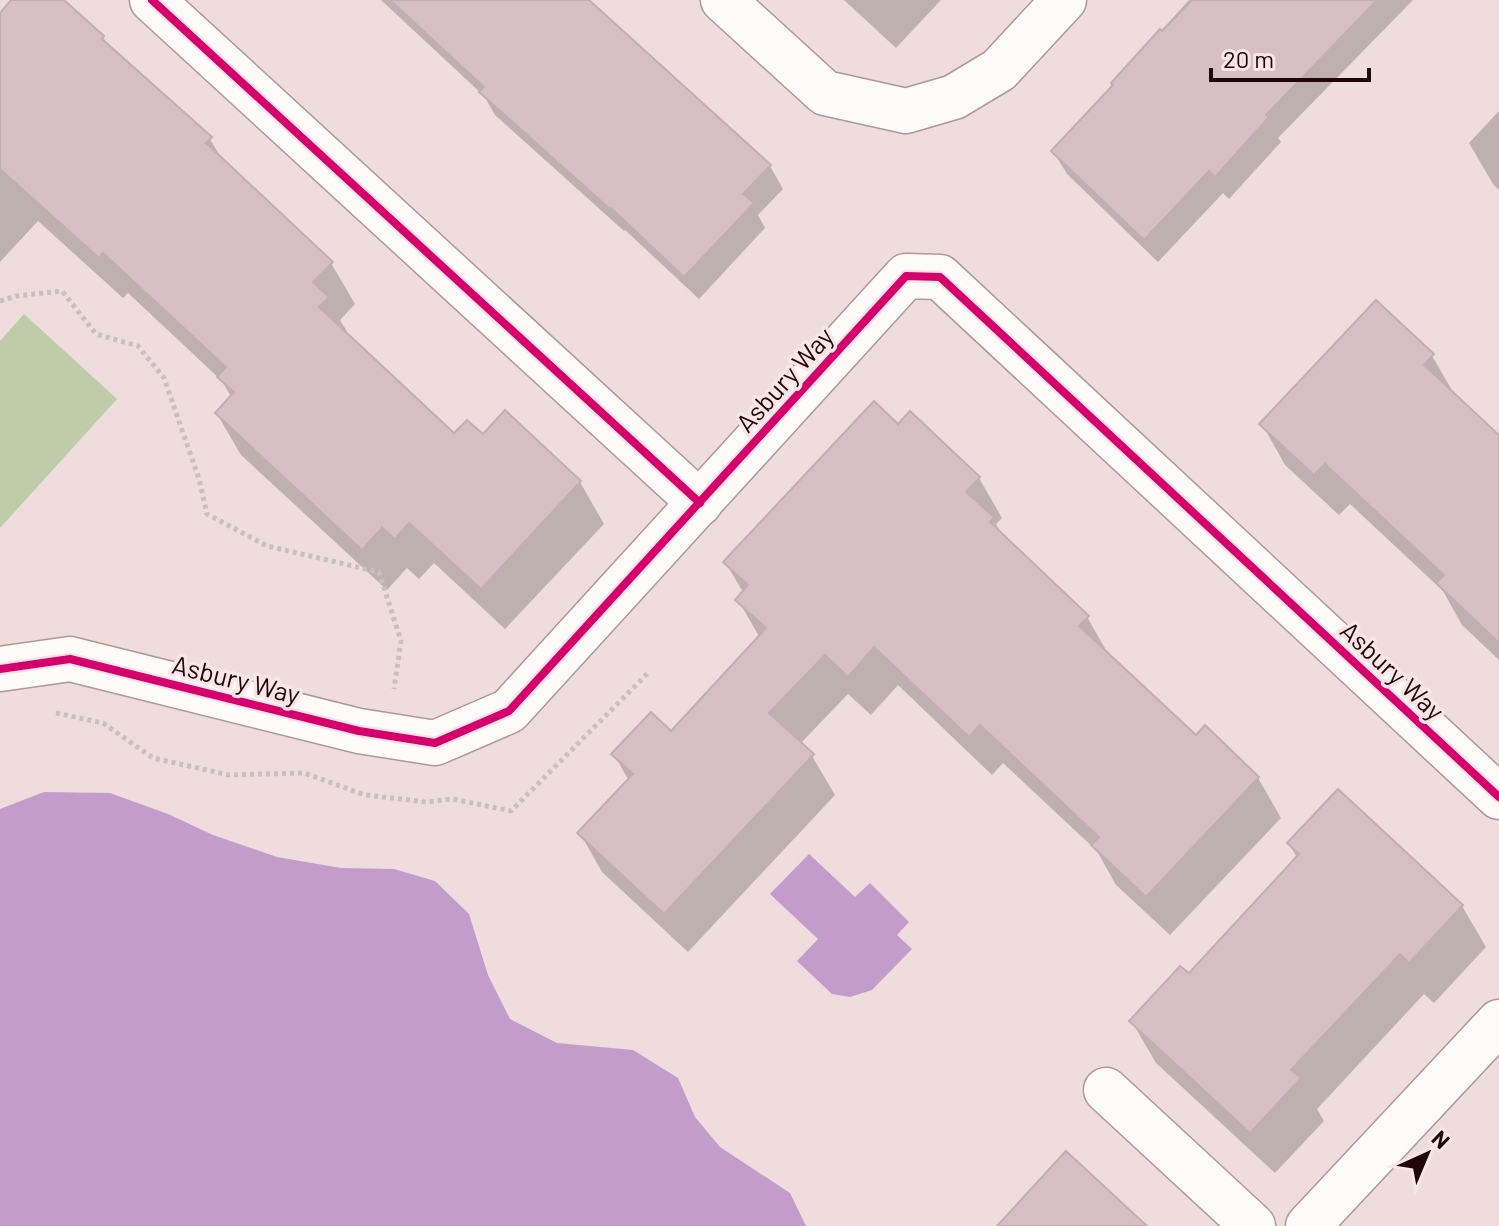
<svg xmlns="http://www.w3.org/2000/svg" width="1499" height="1226" viewBox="0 0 1499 1226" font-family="Barlow,sans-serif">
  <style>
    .green { fill: #beccaa }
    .water { fill: #c39ccc }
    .shadow { fill: #0003 }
    .building { fill: #d7bec4; stroke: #c3adb3; stroke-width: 2 }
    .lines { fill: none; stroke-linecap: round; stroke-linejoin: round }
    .street-casing { stroke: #af989a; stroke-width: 47 }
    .path { stroke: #c9bfc1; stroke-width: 5; stroke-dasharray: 4 4; stroke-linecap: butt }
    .street { stroke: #fdfafa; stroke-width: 44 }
    .cycleway-casing { stroke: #f8e6e7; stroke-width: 13 }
    .cycleway { stroke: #d6006c; stroke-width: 8 }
    .labels { text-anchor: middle; stroke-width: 7; stroke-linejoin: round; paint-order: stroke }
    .street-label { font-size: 26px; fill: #210609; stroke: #f8e6e7 }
  </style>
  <rect width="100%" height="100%" fill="#efdcdd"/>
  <path class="green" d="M 24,314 L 117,399 L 0,528 L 0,341 Z"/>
  <g class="water">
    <path d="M 44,792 L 110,793 L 168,814 L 213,835 L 277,857 L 341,868 L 394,869 L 435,881 L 469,914 L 488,975 L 510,1019 L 557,1043 L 633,1050 L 678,1078 L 695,1117 L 720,1147 L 790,1193 L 806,1226 L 0,1226 L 0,809 Z"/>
    <path d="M 809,854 L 855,897 L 870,883 L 909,922 L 897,935 L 912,949 L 872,990 L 850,997 L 832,994 L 797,961 L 818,939 L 770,894 Z"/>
  </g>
  <g class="shadow">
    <path d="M 39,0 L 61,0 L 103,37 L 108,47 L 210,139 L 224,163 L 331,263 L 355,304 L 340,320 L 352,340 L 454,436 L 483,436 L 505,413 L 580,482 L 604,524 L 505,629 L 434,563 L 419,579 L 407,568 L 387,590 L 241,455 L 217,414 L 232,398 L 221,380 L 128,293 L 123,298 L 38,221 L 0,262 L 0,16 Z"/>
    <path d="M 381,0 L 586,0 L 770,166 L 783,189 L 758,215 L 765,228 L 699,299 L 625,230 L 624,231 L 495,115 L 484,96 Z"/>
    <path d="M 844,0 L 941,0 L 896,48 Z"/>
    <path d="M 1189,0 L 1413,0 L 1278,138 L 1281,142 L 1229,199 L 1223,193 L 1158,262 L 1067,174 L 1053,151 L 1115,86 L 1114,83 Z"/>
    <path d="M 1499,111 L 1499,190 L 1493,184 L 1469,143 Z"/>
    <path d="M 1432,356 L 1456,397 L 1499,437 L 1499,660 L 1462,625 L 1443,591 L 1350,504 L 1339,515 L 1285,465 L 1262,424 Z"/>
    <path d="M 910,414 L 979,478 L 1002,518 L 996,524 L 1004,539 L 1087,617 L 1110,657 L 1196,737 L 1258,778 L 1281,818 L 1170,935 L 1116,885 L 1097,851 L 1003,763 L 992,775 L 898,685 L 871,715 L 848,694 L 800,744 L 812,756 L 835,795 L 688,952 L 602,872 L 580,833 L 629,781 L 614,754 L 671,734 L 760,638 L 738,600 L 744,594 L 726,563 L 898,427 Z"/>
    <path d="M 1289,844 L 1462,906 L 1486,947 L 1434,1003 L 1424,994 L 1317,1109 L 1324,1121 L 1275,1173 L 1156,1063 L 1132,1022 L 1189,976 L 1298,859 Z"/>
  </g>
  <g class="building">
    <path d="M 11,0 L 64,0 L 104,36 L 102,39 L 212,137 L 206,143 L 333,262 L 313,282 L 329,297 L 319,307 L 454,433 L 467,420 L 483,434 L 505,410 L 581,481 L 481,589 L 409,523 L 395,539 L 382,528 L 362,550 L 215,413 L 234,392 L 217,377 L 226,367 L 103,253 L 99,258 L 0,169 L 0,13 Z"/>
    <path d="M 390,0 L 589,0 L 771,165 L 743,194 L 754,203 L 684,277 L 611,208 L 610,209 L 479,92 L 484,87 Z"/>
    <path d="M 1192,0 L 1377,0 L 1266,115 L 1269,117 L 1215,177 L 1209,171 L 1144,240 L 1051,151 L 1113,85 L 1111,83 L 1160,29 L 1162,31 Z"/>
    <path d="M 1376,300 L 1434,354 L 1424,365 L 1499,435 L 1499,643 L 1436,583 L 1444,575 L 1325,464 L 1314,475 L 1259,424 Z"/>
    <path d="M 874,401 L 898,424 L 910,411 L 980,477 L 966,492 L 994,517 L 990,522 L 1089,616 L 1079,626 L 1196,735 L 1205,725 L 1259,777 L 1146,897 L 1091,845 L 1099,837 L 980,725 L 969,737 L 874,647 L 848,677 L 825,655 L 769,713 L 814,754 L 664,914 L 577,833 L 633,774 L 611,754 L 651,712 L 671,731 L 766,628 L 735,600 L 748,585 L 723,562 Z"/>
    <path d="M 1338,789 L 1463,905 L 1409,963 L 1400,954 L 1291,1070 L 1301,1078 L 1250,1133 L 1129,1021 L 1180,966 L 1189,973 L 1299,854 L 1287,843 Z"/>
    <path d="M 1066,1151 L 1147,1226 L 997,1226 Z"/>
  </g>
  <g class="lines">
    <defs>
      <g id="street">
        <path d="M 152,0 L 700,503"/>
        <path d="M 723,0 L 825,93 L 906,111 L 954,97 L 999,70 L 1064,0"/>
        <path d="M 0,669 L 70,659 L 359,731 L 435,743 L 509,711 L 906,276 L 940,277 L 1499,797"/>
        <path d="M 1106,1090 L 1253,1226"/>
        <path d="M 1308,1226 L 1499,1022"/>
      </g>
    </defs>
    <use href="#street" class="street-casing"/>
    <g class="path">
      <path d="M 0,301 L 16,296 L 62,291 L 96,334 L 138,346 L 164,378 L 199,479 L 207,514 L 267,546 L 379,572 L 401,641 L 394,689"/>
      <path d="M 56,713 L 103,723 L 153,758 L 229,775 L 304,773 L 365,795 L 427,802 L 453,799 L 511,811 L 648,673"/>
    </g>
    <use href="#street" class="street"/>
    <defs>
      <g id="cycleway">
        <path d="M 152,0 L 700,503"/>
        <path d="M 0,669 L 70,659 L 359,731 L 435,743 L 509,711 L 906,276 L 940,277 L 1499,797"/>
      </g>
    </defs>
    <use href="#cycleway" class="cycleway-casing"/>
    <use href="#cycleway" class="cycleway"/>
  </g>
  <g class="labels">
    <g class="street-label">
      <text transform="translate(785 380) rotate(-48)" y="9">Asbury Way</text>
      <text transform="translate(1392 671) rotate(43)" y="9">Asbury Way</text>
      <text transform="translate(236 680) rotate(14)" y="9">Asbury Way</text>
    </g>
  </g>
  <g transform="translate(1427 1154) rotate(44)" stroke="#f8e6e7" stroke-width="6" paint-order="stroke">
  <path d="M0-6L14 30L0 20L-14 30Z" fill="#210609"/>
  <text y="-12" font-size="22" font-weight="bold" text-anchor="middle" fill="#210609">N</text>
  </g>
  <path d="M1211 68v12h158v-12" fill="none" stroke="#210609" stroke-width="4"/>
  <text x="1223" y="68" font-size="24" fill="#210609" stroke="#f8e6e7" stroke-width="6" paint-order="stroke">20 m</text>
</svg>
